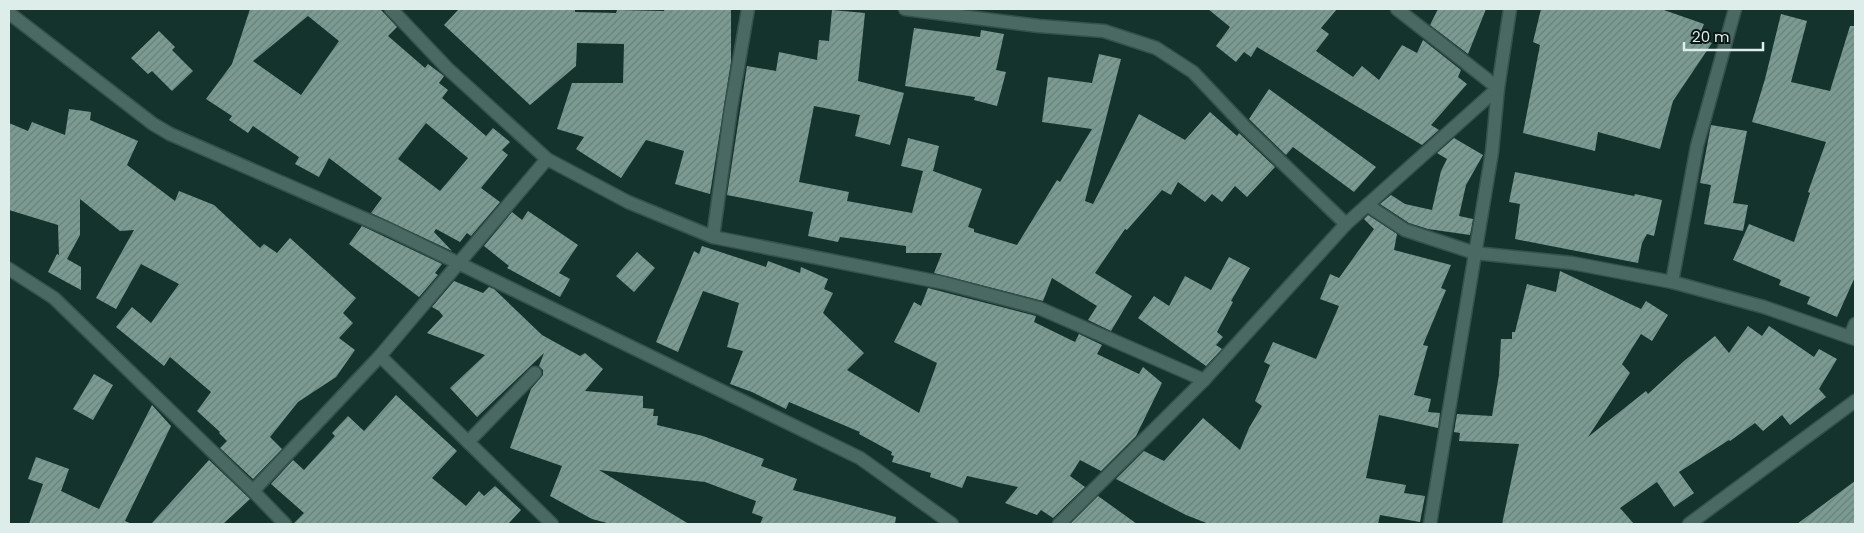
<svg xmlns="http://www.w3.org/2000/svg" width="1864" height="533" viewBox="0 0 1864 533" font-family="Poppins,sans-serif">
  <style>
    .building { fill: url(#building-hatch); fill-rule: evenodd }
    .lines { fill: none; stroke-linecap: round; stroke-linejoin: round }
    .minor-casing { stroke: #35514b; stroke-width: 15 }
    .minor { stroke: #4a6962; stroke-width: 12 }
  </style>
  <defs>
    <pattern id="building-hatch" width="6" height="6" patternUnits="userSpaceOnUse" patternTransform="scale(1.25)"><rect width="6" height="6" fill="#7a9a92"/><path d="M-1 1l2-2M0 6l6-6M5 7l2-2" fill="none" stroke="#69817b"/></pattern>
  </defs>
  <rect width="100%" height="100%" fill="#15332d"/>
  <g class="building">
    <path d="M 250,9 L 380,9 L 383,12 L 397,27 L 388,36 L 425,68 L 428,64 L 444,76 L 439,83 L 448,90 L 442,98 L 486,136 L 493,128 L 510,142 L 502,150 L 508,155 L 481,188 L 500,202 L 471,236 L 467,233 L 460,242 L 436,229 L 434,232 L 452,251 L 371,213 L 382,198 L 329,158 L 319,177 L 295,164 L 299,157 L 253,126 L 248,133 L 229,120 L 232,116 L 206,99 L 232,64 ZM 308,16 L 339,41 L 301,95 L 253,61 ZM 426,123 L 468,158 L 440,191 L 398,159 Z"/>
    <path d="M 459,9 L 575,9 L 575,12 L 616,13 L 617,10 L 664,11 L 664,9 L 731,9 L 731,62 L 710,194 L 675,184 L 684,151 L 646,140 L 621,178 L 576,149 L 584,137 L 557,129 L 572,83 L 623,83 L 624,44 L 577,43 L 576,66 L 530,105 L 444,25 Z"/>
    <path d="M 1208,9 L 1337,9 L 1321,28 L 1329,34 L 1316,51 L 1353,77 L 1362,66 L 1379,80 L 1402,45 L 1417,53 L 1423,40 L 1461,70 L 1458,77 L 1467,84 L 1431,125 L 1439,130 L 1422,145 L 1257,47 L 1251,57 L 1244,52 L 1236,62 L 1216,46 L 1230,27 Z"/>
    <path d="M 1438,9 L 1486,9 L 1468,54 L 1430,25 Z"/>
    <path d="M 1541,9 L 1661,9 L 1704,24 L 1698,38 L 1712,43 L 1673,101 L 1660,149 L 1598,132 L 1595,151 L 1523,133 L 1540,45 L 1533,42 Z"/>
    <path d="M 832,10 L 865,13 L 858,81 L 904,93 L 890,145 L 855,136 L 860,115 L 814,106 L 799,182 L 849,192 L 847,201 L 912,213 L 923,171 L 901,166 L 908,138 L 939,146 L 933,171 L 982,189 L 968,227 L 974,229 L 974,232 L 1017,245 L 1057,180 L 1060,182 L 1092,129 L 1042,122 L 1048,77 L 1092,83 L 1099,54 L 1121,59 L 1085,201 L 1093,204 L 1139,114 L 1185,140 L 1210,112 L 1237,136 L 1239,133 L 1275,167 L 1247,197 L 1235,186 L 1222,202 L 1212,194 L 1205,202 L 1178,182 L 1171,195 L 1162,190 L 1127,230 L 1125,229 L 1095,273 L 1132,296 L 1111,331 L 1088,320 L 1097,306 L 1052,278 L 1043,301 L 934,273 L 942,253 L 906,253 L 906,246 L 840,237 L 838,242 L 808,236 L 813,212 L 727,195 L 747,66 L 776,71 L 779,52 L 817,60 L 819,40 L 829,41 Z"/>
    <path d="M 1781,14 L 1807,21 L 1791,82 L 1830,91 L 1850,26 L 1855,26 L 1855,277 L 1837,317 L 1807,304 L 1810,297 L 1779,285 L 1781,280 L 1733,260 L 1749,224 L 1794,242 L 1810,193 L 1808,192 L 1826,142 L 1752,122 L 1765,79 Z"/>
    <path d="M 914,28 L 980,37 L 981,30 L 1004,34 L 996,70 L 1006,72 L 997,106 L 974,100 L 975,97 L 905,86 Z"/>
    <path d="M 159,31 L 175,47 L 172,50 L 193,71 L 172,91 L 152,71 L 148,74 L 131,58 Z"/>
    <path d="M 1269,89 L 1376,167 L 1354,192 L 1293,147 L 1286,155 L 1249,119 Z"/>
    <path d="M 69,109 L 91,112 L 90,120 L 138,141 L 127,165 L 175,201 L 179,191 L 214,205 L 260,248 L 264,244 L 277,253 L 290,238 L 356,298 L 343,313 L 353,323 L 339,338 L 355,350 L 336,377 L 298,402 L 270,437 L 282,449 L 253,479 L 220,448 L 227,441 L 219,433 L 220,432 L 197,411 L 211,392 L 170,357 L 164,366 L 116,327 L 132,307 L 151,323 L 179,284 L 141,264 L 116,309 L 96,298 L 134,230 L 120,231 L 80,199 L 80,235 L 67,259 L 81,267 L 81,290 L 48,272 L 57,254 L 59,255 L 58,225 L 9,210 L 9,123 L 28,131 L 32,122 L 65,135 Z"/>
    <path d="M 1711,125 L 1747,131 L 1733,203 L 1748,205 L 1743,231 L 1704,224 L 1711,185 L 1700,183 Z"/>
    <path d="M 1454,138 L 1483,155 L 1466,185 L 1459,216 L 1473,219 L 1470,235 L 1428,229 L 1409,223 L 1380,204 L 1391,195 L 1405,204 L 1432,210 L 1441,171 L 1447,159 L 1437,153 Z"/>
    <path d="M 1515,172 L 1634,196 L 1635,194 L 1662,200 L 1654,236 L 1647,234 L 1642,243 L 1638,263 L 1515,239 L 1520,204 L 1509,202 Z"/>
    <path d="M 528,211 L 578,245 L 559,273 L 570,279 L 560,297 L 507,268 L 509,266 L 484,246 L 512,212 L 522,220 Z"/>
    <path d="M 1368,215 L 1397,234 L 1394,250 L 1451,265 L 1441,288 L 1446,290 L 1423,345 L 1428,346 L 1414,395 L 1431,399 L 1428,412 L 1440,413 L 1438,428 L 1379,415 L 1366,478 L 1406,485 L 1404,493 L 1425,496 L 1420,522 L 1380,515 L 1378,524 L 1209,524 L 1186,515 L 1116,479 L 1144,451 L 1164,461 L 1203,418 L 1240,450 L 1249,428 L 1262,406 L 1255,401 L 1270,365 L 1264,362 L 1273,342 L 1316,359 L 1339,306 L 1320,299 L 1330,274 L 1339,278 L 1374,229 L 1364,219 Z"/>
    <path d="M 362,226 L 442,264 L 435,273 L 438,275 L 419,297 L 349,244 Z"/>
    <path d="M 702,246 L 766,267 L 768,261 L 800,273 L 801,267 L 828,279 L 824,289 L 833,293 L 823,313 L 864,353 L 847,370 L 919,413 L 937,363 L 894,342 L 914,302 L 921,306 L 928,288 L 1036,316 L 1034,322 L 1075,342 L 1079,334 L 1102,345 L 1097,354 L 1139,374 L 1143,367 L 1162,383 L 1136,436 L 1101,471 L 1080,460 L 1070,476 L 1085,487 L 1053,518 L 1041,510 L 1037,515 L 1005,503 L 1018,487 L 967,476 L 962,488 L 930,477 L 931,473 L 892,462 L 894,456 L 891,455 L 892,452 L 859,434 L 860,432 L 789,402 L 786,409 L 752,392 L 730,384 L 743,351 L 727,347 L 739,303 L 703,291 L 678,352 L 656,342 L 694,251 L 699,254 Z"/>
    <path d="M 637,252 L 655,268 L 634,292 L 616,276 Z"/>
    <path d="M 1229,257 L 1250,268 L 1231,301 L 1233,302 L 1217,332 L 1223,337 L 1216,345 L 1222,349 L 1206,366 L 1138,318 L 1154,296 L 1169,306 L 1185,276 L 1211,290 Z"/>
    <path d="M 1560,271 L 1641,309 L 1646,301 L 1668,315 L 1652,341 L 1641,334 L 1622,364 L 1630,373 L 1588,437 L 1646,391 L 1648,394 L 1684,361 L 1715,336 L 1729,353 L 1748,326 L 1762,336 L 1769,326 L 1814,357 L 1819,349 L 1837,359 L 1819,389 L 1826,397 L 1790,425 L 1782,415 L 1763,431 L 1755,423 L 1730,441 L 1729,440 L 1679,472 L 1694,493 L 1674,507 L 1657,482 L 1620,508 L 1634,524 L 1502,524 L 1519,444 L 1459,441 L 1460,433 L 1454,432 L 1457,414 L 1492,416 L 1499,375 L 1501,339 L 1512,339 L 1512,332 L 1515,332 L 1527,284 L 1556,292 Z"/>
    <path d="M 454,281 L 483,293 L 489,287 L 494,289 L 542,335 L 580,356 L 585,353 L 603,369 L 585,391 L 643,396 L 643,408 L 654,409 L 653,416 L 658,416 L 657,425 L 703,436 L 764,459 L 761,466 L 797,479 L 793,490 L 896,517 L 895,524 L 760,524 L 763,517 L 752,513 L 756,501 L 705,482 L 599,470 L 689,524 L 611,524 L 592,519 L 550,496 L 562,466 L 510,448 L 531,389 L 543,375 L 543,370 L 539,366 L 544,353 L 477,417 L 450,388 L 485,355 L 427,333 L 443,316 L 439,311 L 432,307 Z"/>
    <path d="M 94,374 L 113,385 L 93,420 L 73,409 Z"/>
    <path d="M 396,395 L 457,451 L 432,478 L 466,506 L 479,491 L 484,496 L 495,486 L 521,510 L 508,524 L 293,524 L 304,513 L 271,484 L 293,460 L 304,470 L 335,436 L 332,433 L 348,416 L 364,431 Z"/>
    <path d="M 152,405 L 171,426 L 125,521 L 132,524 L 29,524 L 43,484 L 28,479 L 36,457 L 69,469 L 61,491 L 99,509 Z"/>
    <path d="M 209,460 L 250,499 L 223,524 L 151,524 Z"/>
    <path d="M 1855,481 L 1855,524 L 1797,524 Z"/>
    <path d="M 1098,496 L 1137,524 L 1070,524 Z"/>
  </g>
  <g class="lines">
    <defs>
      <g id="minor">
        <path d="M 391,9 L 447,68 L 547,159 L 628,202 L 713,237 L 944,283 L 1039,308 L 1204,380"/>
        <path d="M 905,9 L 1039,26 L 1104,31 L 1156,48 L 1193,72 L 1245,127 L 1346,224"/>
        <path d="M 9,13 L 153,124 L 170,134 L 386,228 L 860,458 L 952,524"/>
        <path d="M 1367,205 L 1405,230 L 1475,253 L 1572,263 L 1672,282 L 1764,307 L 1855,339"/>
        <path d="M 713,237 L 731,108 L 748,9"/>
        <path d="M 9,269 L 54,298 L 253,491 L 285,524"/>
        <path d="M 1672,282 L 1697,146 L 1735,9"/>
        <path d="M 1850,337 L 1855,324"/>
        <path d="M 380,356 L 552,524"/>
        <path d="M 468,442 L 535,373"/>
        <path d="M 253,491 L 380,356 L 547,159"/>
        <path d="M 1059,524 L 1204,380 L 1346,224 L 1498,88 L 1397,9"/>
        <path d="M 1430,524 L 1492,152 L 1498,88 L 1510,9"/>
        <path d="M 1689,524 L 1855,401"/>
      </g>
    </defs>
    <use href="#minor" class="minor-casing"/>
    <use href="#minor" class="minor"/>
  </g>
  <rect width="1864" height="533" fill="none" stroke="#ddeeea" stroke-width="20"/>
  <path d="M1684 42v8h79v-8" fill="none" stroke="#ddeeea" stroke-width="2.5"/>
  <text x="1692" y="42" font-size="15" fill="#ddeeea" stroke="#0c1815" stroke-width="4" paint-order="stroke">20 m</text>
</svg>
